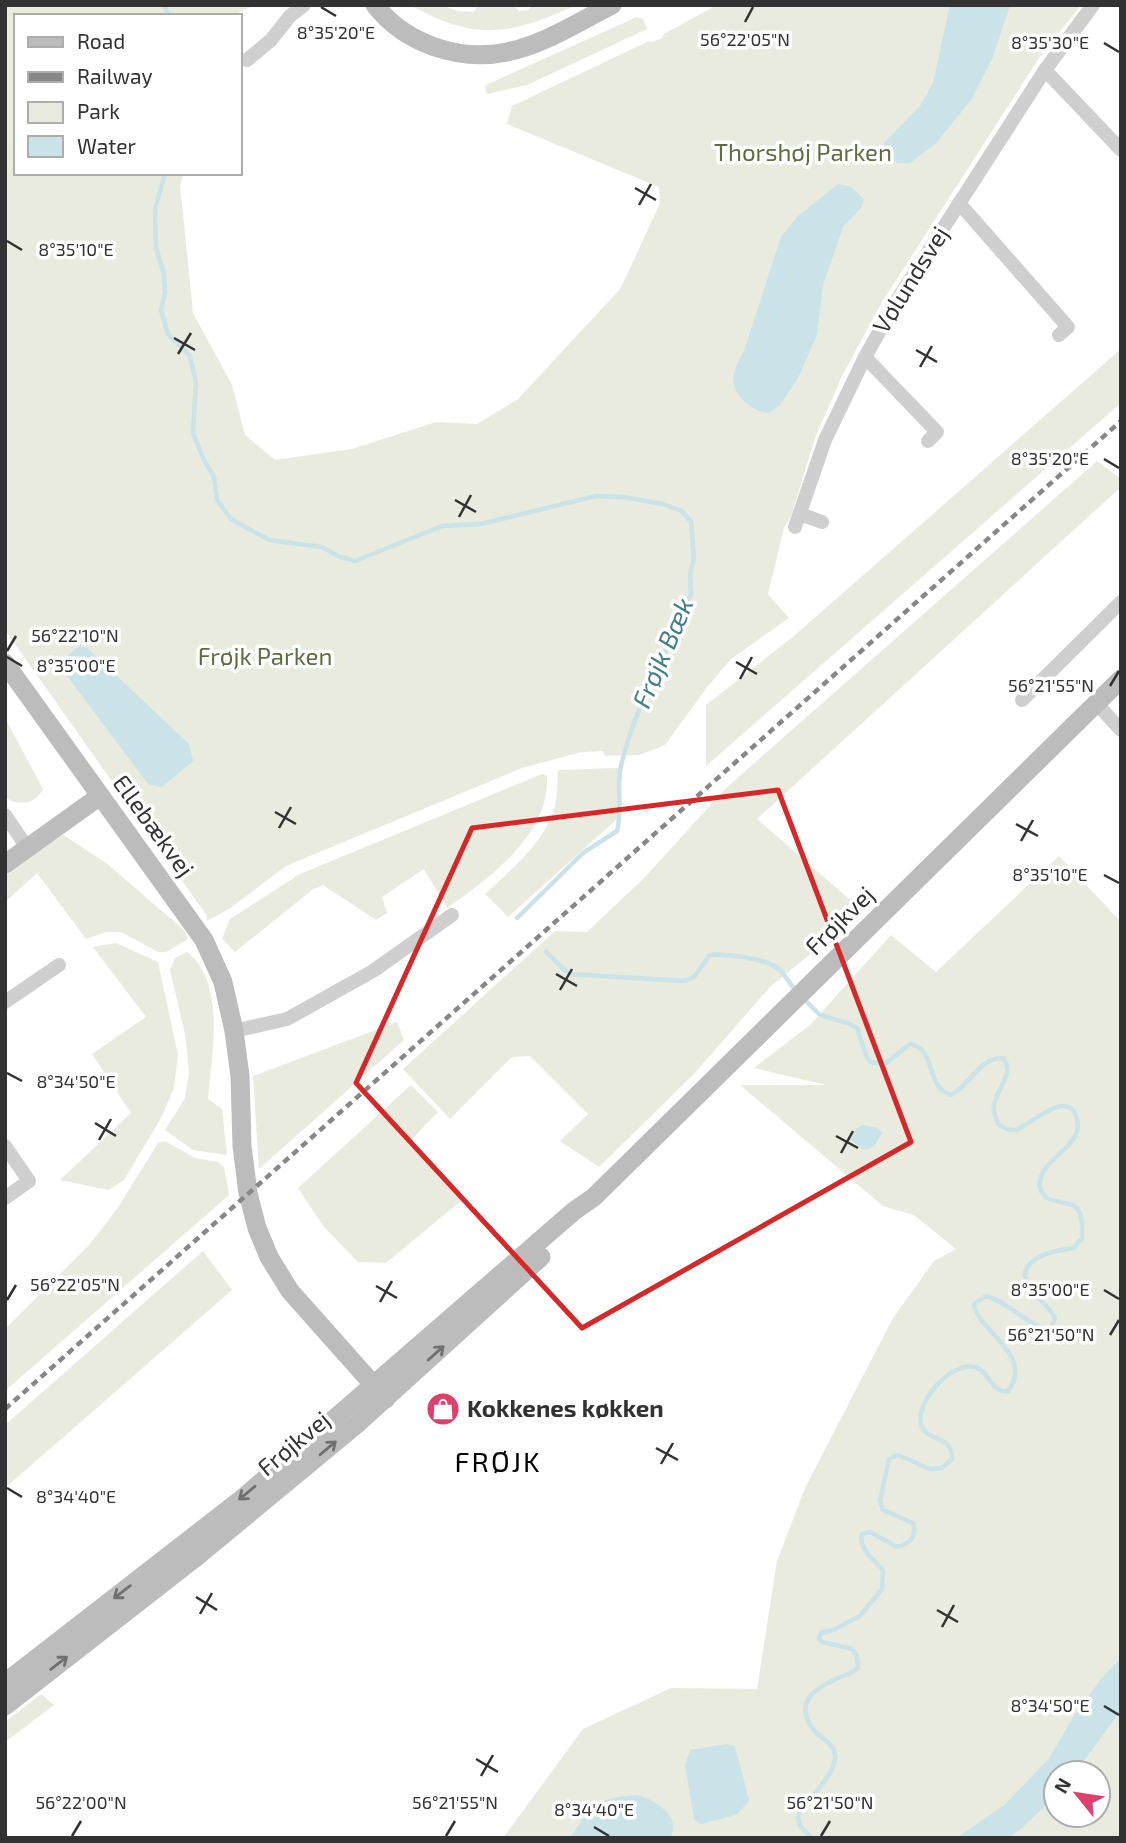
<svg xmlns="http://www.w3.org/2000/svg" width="1126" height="1843" viewBox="0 0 1126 1843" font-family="'Exo 2',sans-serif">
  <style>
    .green { fill: #e8ebde }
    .water { fill: #c9e3e8 }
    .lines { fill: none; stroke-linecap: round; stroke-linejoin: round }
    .stream { stroke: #c9e3e8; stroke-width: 4.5 }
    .street { stroke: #cfcfcf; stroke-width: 14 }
    .secondary { stroke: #bcbcbc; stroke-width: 19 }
    .rail { stroke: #878787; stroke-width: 4.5; stroke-dasharray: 7 5; stroke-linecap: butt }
    .oneway { stroke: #707070 }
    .marked { fill: none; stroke: #d62828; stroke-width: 5; stroke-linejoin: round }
    .ticks { fill: none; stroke: #323232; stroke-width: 2.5 }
    .labels { text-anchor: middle; stroke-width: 7; stroke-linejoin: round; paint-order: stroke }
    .park-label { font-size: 24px; fill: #5e6d40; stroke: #fff }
    .street-label { font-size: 24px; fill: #323232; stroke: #fff }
    .poi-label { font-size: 24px; font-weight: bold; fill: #323232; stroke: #fff; text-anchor: start }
    .water-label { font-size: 26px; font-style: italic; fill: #407e8c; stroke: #fff }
    .quarter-label { font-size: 28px; letter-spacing: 2px; fill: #000; stroke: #fff }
    .ticks-label { font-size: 18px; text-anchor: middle; fill: #323232; stroke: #fff; stroke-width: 7; stroke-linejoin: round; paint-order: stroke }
  </style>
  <rect width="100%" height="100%" fill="#fff"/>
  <g class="green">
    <path d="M 5,5 L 254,5 L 232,16 L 16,16 L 16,173 L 184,173 L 180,185 L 193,313 L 232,385 L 245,435 L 275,460 L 352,449 L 436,422 L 477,424 L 518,399 L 621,288 L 660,203 L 659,187 L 507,124 L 512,106 L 649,41 L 652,42 L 662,38 L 664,34 L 717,5 L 1081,5 L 1039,58 L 882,302 L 842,376 L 815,438 L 791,516 L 784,528 L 768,594 L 789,618 L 731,659 L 708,686 L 665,745 L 639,755 L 605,756 L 603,751 L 581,752 L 522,768 L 286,866 L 229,909 L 207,921 L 207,916 L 5,630 Z"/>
    <path d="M 410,5 L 441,5 L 458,11 L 474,12 L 478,5 L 513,5 L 519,11 L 529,10 L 532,5 L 577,5 C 510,35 476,42 410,5 Z"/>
    <path d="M 637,17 L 643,19 L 647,29 L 527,85 L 487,94 L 485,87 L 488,84 Z"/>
    <path d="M 1121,349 L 1121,403 L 706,766 L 706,705 L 795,635 Z"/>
    <path d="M 1097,461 L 1121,479 L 1121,487 L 757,819 L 863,911 L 770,987 L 693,1075 L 599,1167 L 560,1141 L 588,1114 L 530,1056 L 512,1057 L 450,1119 L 403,1069 L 555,931 L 587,932 L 645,877 L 726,788 Z"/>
    <path d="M 5,718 L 43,789 C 36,804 18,807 5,797 Z"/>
    <path d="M 618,768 L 617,819 L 508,917 L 485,894 C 511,870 544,843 554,809 C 558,797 557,782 558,770 Z"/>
    <path d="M 542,774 L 547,776 C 550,834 490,878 447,908 L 424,869 L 382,897 L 387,913 L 376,920 L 323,885 L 312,890 L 235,952 L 222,939 L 230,919 L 300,874 Z"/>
    <path d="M 63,835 L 105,862 L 184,930 L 188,939 L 166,952 L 158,952 L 121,932 L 106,932 L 86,939 L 37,873 L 5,902 L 5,873 Z"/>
    <path d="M 1059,856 L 1121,922 L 1121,1658 L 1103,1676 L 1073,1717 L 1049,1758 L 1004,1805 L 956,1838 L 503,1838 L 583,1729 L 671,1688 L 757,1689 L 777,1561 L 805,1488 L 893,1318 L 934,1261 L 956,1249 L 914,1215 L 883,1206 L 740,1085 L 826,1085 L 754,1068 L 810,1025 L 891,935 L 936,972 Z"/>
    <path d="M 116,943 L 158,962 L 178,1055 L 174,1088 L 161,1118 L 124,1180 L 108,1190 L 60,1180 L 131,1113 L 92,1054 L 146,1017 L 93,947 Z"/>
    <path d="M 187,952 C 227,983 211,1055 208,1099 L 222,1109 L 227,1155 L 193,1150 L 165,1130 L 185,1098 L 189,1072 L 185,1034 L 170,970 L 175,958 Z"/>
    <path d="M 397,1022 L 404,1040 L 259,1169 L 253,1076 Z"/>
    <path d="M 411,1085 L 438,1112 L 411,1140 L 462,1200 L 386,1263 L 358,1262 L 324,1227 L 298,1188 Z"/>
    <path d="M 165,1141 L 195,1158 L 218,1162 L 224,1167 L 229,1195 L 5,1391 L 5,1329 L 90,1244 L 117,1209 L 158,1143 Z"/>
    <path d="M 203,1251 L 232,1290 L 5,1488 L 5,1425 Z"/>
    <path d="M 41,1694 L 54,1705 L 5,1742 L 5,1722 Z"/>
    <path d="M 1121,1711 L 1121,1838 L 1008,1838 L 1020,1830 L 1056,1796 L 1056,1815 L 1098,1815 L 1098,1773 L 1075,1773 Z"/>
  </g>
  <g class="water">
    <path d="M 950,5 L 1010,5 L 992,59 L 971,100 L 935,144 L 910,163 L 898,163 L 885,157 L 884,143 L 920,106 L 933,83 Z"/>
    <path d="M 838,184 L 851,187 L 864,199 L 861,208 L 843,227 L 823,285 L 817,335 L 798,378 L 780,405 L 769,413 C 758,412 752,408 744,401 C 727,384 733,370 744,351 L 781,237 L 798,216 Z"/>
    <path d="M 79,646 L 87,648 L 189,744 L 193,761 L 162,787 L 148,784 L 58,664 Z"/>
    <path d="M 862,1125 L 877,1128 L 882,1133 C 878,1140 874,1149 865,1150 L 850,1140 L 856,1129 Z"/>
    <path d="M 1121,1658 L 1121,1711 L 1075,1773 L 1056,1773 L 1056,1796 L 1020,1830 L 1008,1838 L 956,1838 L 1004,1805 L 1049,1758 L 1073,1717 L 1103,1676 Z"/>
    <path d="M 726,1744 L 735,1746 L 749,1801 L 736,1815 L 701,1824 L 694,1819 L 685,1765 L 690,1750 Z"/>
    <path d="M 637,1795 C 654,1799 683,1817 670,1838 L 570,1838 C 595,1803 593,1799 637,1795 Z"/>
  </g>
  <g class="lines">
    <g class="stream">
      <path d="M 164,5 L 169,16"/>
      <path d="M 165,173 L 155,209 L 156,248 L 164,274 L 165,293 L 161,310 L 168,334 L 190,356 L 196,382 L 193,433 L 204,460 L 214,477 L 217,500 L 231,519 L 269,540 L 322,547 L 338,556 L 355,561 L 442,526 L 481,524 L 596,496 L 623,497 L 663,504 L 682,511 L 691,522 L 694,558 L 690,575 L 691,594 C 668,651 635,705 621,766 C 616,787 623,808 617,831 L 583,853 L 517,918"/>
      <path d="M 546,952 L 569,974 L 684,981 L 694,977 L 710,955 C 726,954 768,958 780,970 C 786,977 791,985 797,992"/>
      <path d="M 803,998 L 820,1015 L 848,1023 L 857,1028 L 867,1058 L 871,1062 L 885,1064 L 910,1044 C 938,1049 924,1087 951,1095 C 970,1086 979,1057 1003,1058 C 1016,1074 995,1089 994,1107 C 993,1112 996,1119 998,1124 C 1004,1128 1010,1132 1018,1129 C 1031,1124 1069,1087 1077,1119 C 1085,1148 1036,1159 1040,1187 C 1044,1208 1071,1197 1079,1211 C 1083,1218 1082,1230 1082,1238 L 1074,1248 C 1058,1250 1016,1257 1027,1283 C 1032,1295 1048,1304 1055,1318 L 1052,1326 L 1047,1330 C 1024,1322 1008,1302 986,1296 L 974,1304 C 976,1330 1036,1355 1008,1391 C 991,1394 989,1370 975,1367 C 951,1361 915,1402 921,1425 C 927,1443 953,1434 952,1459 L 942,1468 L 930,1469 L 898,1455 L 889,1459 L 880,1501 L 883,1510 L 913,1523 C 917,1538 910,1543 897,1547 L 870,1532 L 862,1534 C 858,1548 874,1560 883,1570 L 882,1589 L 860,1616 L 833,1630 L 821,1633 L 819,1639 L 822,1642 L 852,1649 L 857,1656 L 858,1668 L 853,1672 C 829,1682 787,1696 814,1730 C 822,1740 837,1744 835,1759 C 833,1776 809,1799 799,1813 C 796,1826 804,1829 811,1838"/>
    </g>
    <g class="street">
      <path d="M 247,60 L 271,40 L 290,16 L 304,5"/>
      <path d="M 1045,70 L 1121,150"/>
      <path d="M 959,203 L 1068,327 L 1059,335"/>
      <path d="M 865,357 L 937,432 L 928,441"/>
      <path d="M 800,514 L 822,522"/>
      <path d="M 795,527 L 825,440 L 865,357 L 897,300 L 1045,70 L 1093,5"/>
      <path d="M 1022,700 L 1121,602"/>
      <path d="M 1096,703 L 1121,730"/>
      <path d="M 5,815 L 28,849"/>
      <path d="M 5,1002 L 59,965"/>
      <path d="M 234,1031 L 287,1019 L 373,971 L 452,915"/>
      <path d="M 5,1146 L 29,1181 L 5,1198"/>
    </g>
    <g class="secondary">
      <path d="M 375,5 C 405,44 460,62 507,52 C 545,44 578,22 612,5"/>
      <path d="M 5,663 L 204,940 L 223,982 L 234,1031 L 240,1076 L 242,1146 L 248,1193 L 257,1228 L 269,1257 L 290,1291 L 386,1399"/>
      <path d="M 5,864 L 100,796"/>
      <path d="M 5,1683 L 243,1498 L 574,1211 L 594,1197 L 1121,679"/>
      <path d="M 5,1706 L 200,1554 L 357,1424 L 541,1257"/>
    </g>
    <path class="rail" d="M 5,1409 L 1121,421"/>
  </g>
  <defs><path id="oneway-shaft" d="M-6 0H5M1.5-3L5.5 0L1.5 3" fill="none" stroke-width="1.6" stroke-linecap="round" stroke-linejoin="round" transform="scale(1.75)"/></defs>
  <g class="oneway">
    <use href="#oneway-shaft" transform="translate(436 1353) rotate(-42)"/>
    <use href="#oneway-shaft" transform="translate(328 1448) rotate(-40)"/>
    <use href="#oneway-shaft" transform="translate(247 1493) rotate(140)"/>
    <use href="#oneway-shaft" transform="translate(122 1592) rotate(143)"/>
    <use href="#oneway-shaft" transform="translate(59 1663) rotate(-38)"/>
  </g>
  <path class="marked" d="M 778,790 L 911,1142 L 582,1328 L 356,1083 L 472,828 Z"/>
  <path class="ticks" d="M 321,7 L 336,16M 745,22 L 753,7M 1104,43 L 1119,52M 635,188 L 656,200M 639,205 L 651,184M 7,241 L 22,250M 174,338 L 195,350M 916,350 L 937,362M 178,354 L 191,333M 920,367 L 932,346M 1104,459 L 1119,468M 455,500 L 476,512M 459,517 L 471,495M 7,651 L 16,636M 7,657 L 22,666M 736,662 L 757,674M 740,679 L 752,657M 1110,686 L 1119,671M 275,812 L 296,824M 1016,824 L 1038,836M 279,828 L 291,807M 1021,841 L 1033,820M 1104,875 L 1119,883M 556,974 L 577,986M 560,990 L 572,969M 7,1073 L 22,1081M 95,1123 L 116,1136M 836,1136 L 858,1148M 99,1140 L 111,1119M 841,1153 L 853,1131M 376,1286 L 397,1298M 1104,1290 L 1119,1299M 7,1300 L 16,1285M 380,1302 L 392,1281M 1110,1335 L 1119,1320M 656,1448 L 678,1460M 661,1464 L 673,1443M 7,1488 L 22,1497M 196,1597 L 217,1610M 937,1610 L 958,1622M 200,1614 L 212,1593M 942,1627 L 954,1605M 1104,1706 L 1119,1715M 476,1759 L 498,1772M 481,1776 L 493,1755M 594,1827 L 609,1836M 72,1836 L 81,1821M 446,1836 L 455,1821M 821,1836 L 830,1821"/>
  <defs>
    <symbol id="shop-disc" viewBox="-11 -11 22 22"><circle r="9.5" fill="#de3f6d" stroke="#fff"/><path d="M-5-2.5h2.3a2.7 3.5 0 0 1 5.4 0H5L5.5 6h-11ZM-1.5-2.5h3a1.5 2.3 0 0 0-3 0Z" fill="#fff"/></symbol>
  </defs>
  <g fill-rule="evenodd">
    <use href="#shop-disc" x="424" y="1390" width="38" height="38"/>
  </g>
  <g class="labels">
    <g class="park-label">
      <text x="803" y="161">Thorshøj Parken</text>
      <text x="265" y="665">Frøjk Parken</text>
    </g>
    <g class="street-label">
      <text transform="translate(911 280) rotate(-58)" y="8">Vølundsvej</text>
      <text transform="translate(153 826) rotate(54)" y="8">Ellebækvej</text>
      <text transform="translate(840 921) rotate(-45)" y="8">Frøjkvej</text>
      <text transform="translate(294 1444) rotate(-40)" y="8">Frøjkvej</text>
    </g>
    <g class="poi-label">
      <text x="467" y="1417">Kokkenes køkken</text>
    </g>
    <g class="water-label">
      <text transform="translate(663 653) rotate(-67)" y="9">Frøjk Bæk</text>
    </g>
    <g class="quarter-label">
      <text x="498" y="1472">FRØJK</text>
    </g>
  </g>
  <g class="ticks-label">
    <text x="336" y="39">8°35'20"E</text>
    <text x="745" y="46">56°22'05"N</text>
    <text x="1050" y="49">8°35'30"E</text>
    <text x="76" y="256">8°35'10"E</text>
    <text x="1050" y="465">8°35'20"E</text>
    <text x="75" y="642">56°22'10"N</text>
    <text x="76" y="672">8°35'00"E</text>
    <text x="1051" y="692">56°21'55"N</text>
    <text x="1050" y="881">8°35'10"E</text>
    <text x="76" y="1088">8°34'50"E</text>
    <text x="75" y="1291">56°22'05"N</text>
    <text x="1050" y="1296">8°35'00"E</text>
    <text x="1051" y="1341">56°21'50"N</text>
    <text x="76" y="1503">8°34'40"E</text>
    <text x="1050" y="1712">8°34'50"E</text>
    <text x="81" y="1809">56°22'00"N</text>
    <text x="455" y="1809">56°21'55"N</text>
    <text x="830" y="1809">56°21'50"N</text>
    <text x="594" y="1816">8°34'40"E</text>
  </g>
  <rect width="1126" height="1843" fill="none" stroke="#323232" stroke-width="14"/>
  <rect x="14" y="14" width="228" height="161" fill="#ffffff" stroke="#adadad" stroke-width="2"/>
  <rect x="28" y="37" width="35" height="10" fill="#bcbcbc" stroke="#adadad" stroke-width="2"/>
  <text x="77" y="49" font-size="21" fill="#323232">Road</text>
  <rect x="28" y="72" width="35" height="10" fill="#878787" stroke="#adadad" stroke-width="2"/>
  <text x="77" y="84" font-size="21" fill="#323232">Railway</text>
  <rect x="28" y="102" width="35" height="21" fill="#e8ebde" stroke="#adadad" stroke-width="2"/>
  <text x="77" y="119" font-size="21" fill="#323232">Park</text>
  <rect x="28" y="136" width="35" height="21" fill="#c9e3e8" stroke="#adadad" stroke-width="2"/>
  <text x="77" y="154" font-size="21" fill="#323232">Water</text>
  <g transform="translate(1077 1794) rotate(300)"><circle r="33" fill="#ffffff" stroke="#adadad" stroke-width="2"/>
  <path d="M0-5L12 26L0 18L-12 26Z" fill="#de3f6d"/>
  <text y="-10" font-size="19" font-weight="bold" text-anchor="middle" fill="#323232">N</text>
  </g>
</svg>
